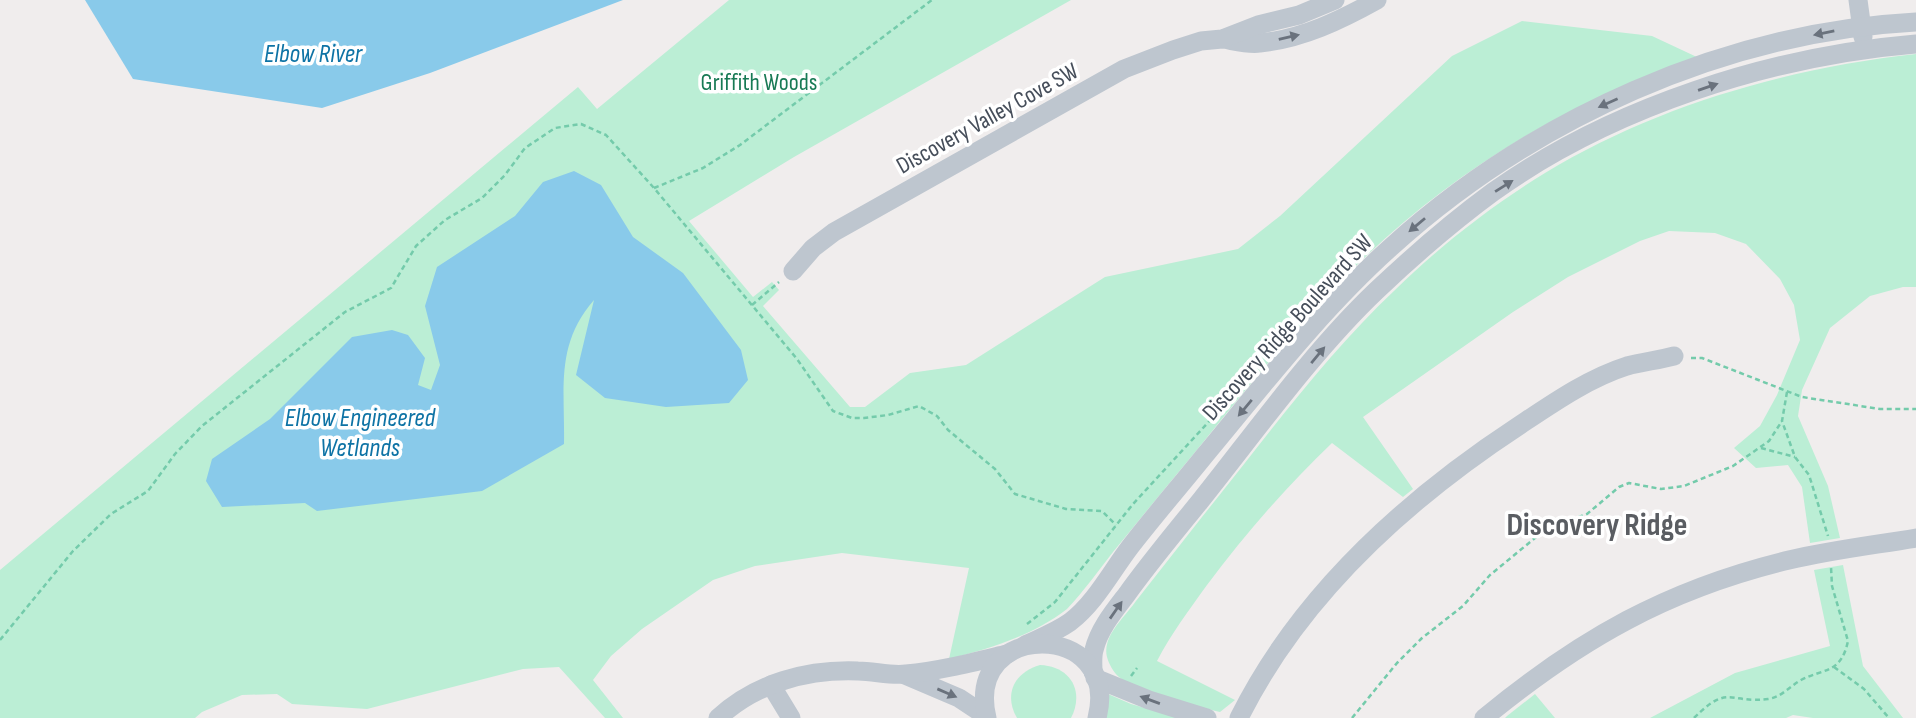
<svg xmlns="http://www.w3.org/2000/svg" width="1916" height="718" viewBox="0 0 1916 718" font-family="'Sofia Sans Condensed',sans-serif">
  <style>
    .green { fill: #bbeed5 }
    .water { fill: #89caea }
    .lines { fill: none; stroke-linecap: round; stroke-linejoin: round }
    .path { stroke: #74cbab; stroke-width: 2.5; stroke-dasharray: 5 3.5; stroke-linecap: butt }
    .minor { stroke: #bec6cf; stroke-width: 19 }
    .oneway { fill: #6a727d }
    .labels { text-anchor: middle; stroke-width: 7; stroke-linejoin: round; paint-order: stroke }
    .park-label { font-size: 24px; fill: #187a55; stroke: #fff }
    .street-label { font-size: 24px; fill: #464e5a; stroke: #fff }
    .water-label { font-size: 26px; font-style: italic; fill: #0e73a5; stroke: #fff }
    .district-label { font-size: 32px; font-weight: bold; fill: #5a5d62; stroke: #fff }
  </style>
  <rect width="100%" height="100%" fill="#f0eded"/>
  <g class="green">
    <path d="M 729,0 L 1071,0 L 794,157 L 689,221 L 753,297 L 772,282 L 779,290 L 763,306 L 850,407 L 865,407 L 910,373 L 966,365 L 1105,277 L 1238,249 L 1280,216 L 1452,56 L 1522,21 L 1652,36 L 1699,58 C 1563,103 1442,177 1342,280 C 1280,344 1225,417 1167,486 C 1149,508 1131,530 1113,552 C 1098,571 1084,591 1067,609 C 1032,636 991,648 949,659 L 969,568 L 842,553 L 755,566 L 713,580 L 642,629 L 611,656 L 593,680 L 623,718 L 605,718 L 559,667 L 523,669 L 367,709 L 292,704 L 277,694 L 242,695 L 202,712 L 195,718 L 0,718 L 0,570 L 578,87 L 597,109 Z"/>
    <path d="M 1916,54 L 1916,287 L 1903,287 L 1870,296 L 1830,328 L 1802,390 L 1798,416 L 1828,486 L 1840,538 L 1810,543 L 1802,487 L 1788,465 L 1756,468 L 1734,448 L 1760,426 L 1777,395 L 1800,340 L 1794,305 L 1780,279 L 1746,244 L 1715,233 L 1669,231 L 1640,241 L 1568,277 L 1513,312 L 1363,417 L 1413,489 L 1403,497 L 1332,443 C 1286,487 1245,534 1207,585 C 1189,610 1171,634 1157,661 L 1235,700 L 1220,712 C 1194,705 1138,694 1119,677 C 1113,672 1109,664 1107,657 C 1105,650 1107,641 1111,634 C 1117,623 1128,612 1136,601 C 1158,573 1180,545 1202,517 C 1264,440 1323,358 1395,290 C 1440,246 1491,206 1545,173 C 1655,106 1788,68 1916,54 Z"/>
    <path d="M 1843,565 L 1863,666 L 1903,718 L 1813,718 L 1793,715 L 1786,718 L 1650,718 L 1735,673 L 1830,646 L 1814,570 Z"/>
    <path d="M 1040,665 C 1070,666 1085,691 1071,718 L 1017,718 C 1003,694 1015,672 1040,665 Z"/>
    <path d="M 1108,694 L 1131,704 L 1180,718 L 1103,718 Z"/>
    <path d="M 1535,694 L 1555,718 L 1505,718 L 1507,716 Z"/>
  </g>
  <g class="water">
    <path d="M 85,0 L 623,0 L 430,73 L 322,108 L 133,79 Z"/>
    <path d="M 574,171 L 601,185 L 633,237 L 683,273 L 741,350 L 748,380 L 729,403 L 666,407 L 605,398 L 576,375 L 594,300 C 555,345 565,388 564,444 L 482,491 L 317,511 L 305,503 L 222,507 L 206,481 L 212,459 L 270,419 L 352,337 L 392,330 L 408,335 L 425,358 L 418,385 L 431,390 L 440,365 L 425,306 L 437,267 L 515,216 L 543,182 Z"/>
  </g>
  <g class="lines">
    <g class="path">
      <path d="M 654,188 L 703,168 L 740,145 L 932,0"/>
      <path d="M 752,305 L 779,282"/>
      <path d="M 1691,358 L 1702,358 L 1802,397 L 1880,409 L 1916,409"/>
      <path d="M 1787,392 L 1782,421 L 1795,457 L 1809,475 L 1828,536"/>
      <path d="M 1761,448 L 1795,457"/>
      <path d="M 1027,624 L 1055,602 L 1133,504 L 1214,416"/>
      <path d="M 0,640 L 73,551 L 111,514 L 148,491 L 175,454 L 202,426 L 345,312 L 391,288 L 416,246 L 445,220 L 482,198 L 505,175 L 525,148 L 555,128 L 581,124 L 606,135 L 654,188 L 797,359 L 833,411 L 852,418 L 864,418 L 888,415 L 919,406 L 937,416 L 948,430 L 995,469 L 1015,494 L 1066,509 L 1102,511 L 1116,525"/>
      <path d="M 1834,667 L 1864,689 L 1889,718"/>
      <path d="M 1131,676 L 1137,668"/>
      <path d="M 1352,718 L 1397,663 L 1422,638 L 1463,606 L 1490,575 L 1535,538 L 1553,526 L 1587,514 L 1619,487 L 1629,483 L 1661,489 L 1684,486 L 1733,466 L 1769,441 L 1782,421"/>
      <path d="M 1694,718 C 1729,683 1729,704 1768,699 C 1782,697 1790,686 1801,680 C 1824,668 1841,674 1848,641 L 1832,586 L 1831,567"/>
    </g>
    <g class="minor">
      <path d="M 1858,0 L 1863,37"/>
      <path d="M 1223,39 C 1235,41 1249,45 1260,43 C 1302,39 1341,20 1377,0"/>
      <path d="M 793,271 L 813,248 L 834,232 L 1124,69 L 1173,50 L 1201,41 L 1222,39 L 1258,25 L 1299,15 L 1335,0"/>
      <path d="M 1025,645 C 1040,638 1056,632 1070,622 C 1095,603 1111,572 1130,547 C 1154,516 1180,486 1205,455 C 1264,384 1321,310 1390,248 C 1532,119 1724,32 1916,22"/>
      <path d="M 1093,672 C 1093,665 1092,657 1094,650 C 1099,629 1114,611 1127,594 C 1150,562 1176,531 1201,500 C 1256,431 1313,351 1376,291 C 1413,256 1452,222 1493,192 C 1612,107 1771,56 1916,44"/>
      <path d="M 905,675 L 959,698 L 986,716"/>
      <path d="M 1095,678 L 1149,700 L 1207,718"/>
      <path d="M 771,685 L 791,718"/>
      <path d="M 718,718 C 756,683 807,669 858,671 C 874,671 890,676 906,674 C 940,671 974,662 1007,654"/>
      <path d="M 987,718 C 963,619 1122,620 1097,718"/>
      <path d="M 1239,718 C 1300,595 1407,499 1520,425 C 1553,403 1589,378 1627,366 C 1642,362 1659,360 1674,356"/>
      <path d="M 1484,718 C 1580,639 1668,589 1789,560 C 1831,550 1874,545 1916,538"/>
    </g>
  </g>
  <defs><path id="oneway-solid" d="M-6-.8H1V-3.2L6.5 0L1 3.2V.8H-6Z" transform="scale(1.75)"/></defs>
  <g class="oneway">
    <use href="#oneway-solid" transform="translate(1824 33) rotate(169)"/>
    <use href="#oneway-solid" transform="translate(1289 37) rotate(-13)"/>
    <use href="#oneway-solid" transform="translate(1708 87) rotate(-19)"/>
    <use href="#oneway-solid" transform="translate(1608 103) rotate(156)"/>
    <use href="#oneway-solid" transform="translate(1504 186) rotate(-32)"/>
    <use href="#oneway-solid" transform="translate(1417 225) rotate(140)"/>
    <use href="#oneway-solid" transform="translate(1318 355) rotate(-50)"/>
    <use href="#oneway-solid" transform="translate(1245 408) rotate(130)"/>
    <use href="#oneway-solid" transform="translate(1116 610) rotate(-55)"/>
    <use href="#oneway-solid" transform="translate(947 693) rotate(23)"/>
    <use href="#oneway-solid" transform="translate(1150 700) rotate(-160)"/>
  </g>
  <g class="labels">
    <g class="park-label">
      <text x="759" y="90">Griffith Woods</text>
    </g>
    <g class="street-label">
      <text transform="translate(987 118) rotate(-29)" y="8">Discovery Valley Cove SW</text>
      <text transform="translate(1287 327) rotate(-48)" y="8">Discovery Ridge Boulevard SW</text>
    </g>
    <g class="water-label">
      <text x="313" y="62">Elbow River</text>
      <text x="360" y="426">Elbow Engineered<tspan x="360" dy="30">Wetlands</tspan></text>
    </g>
    <g class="district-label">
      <text x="1597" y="535">Discovery Ridge</text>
    </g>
  </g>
</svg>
